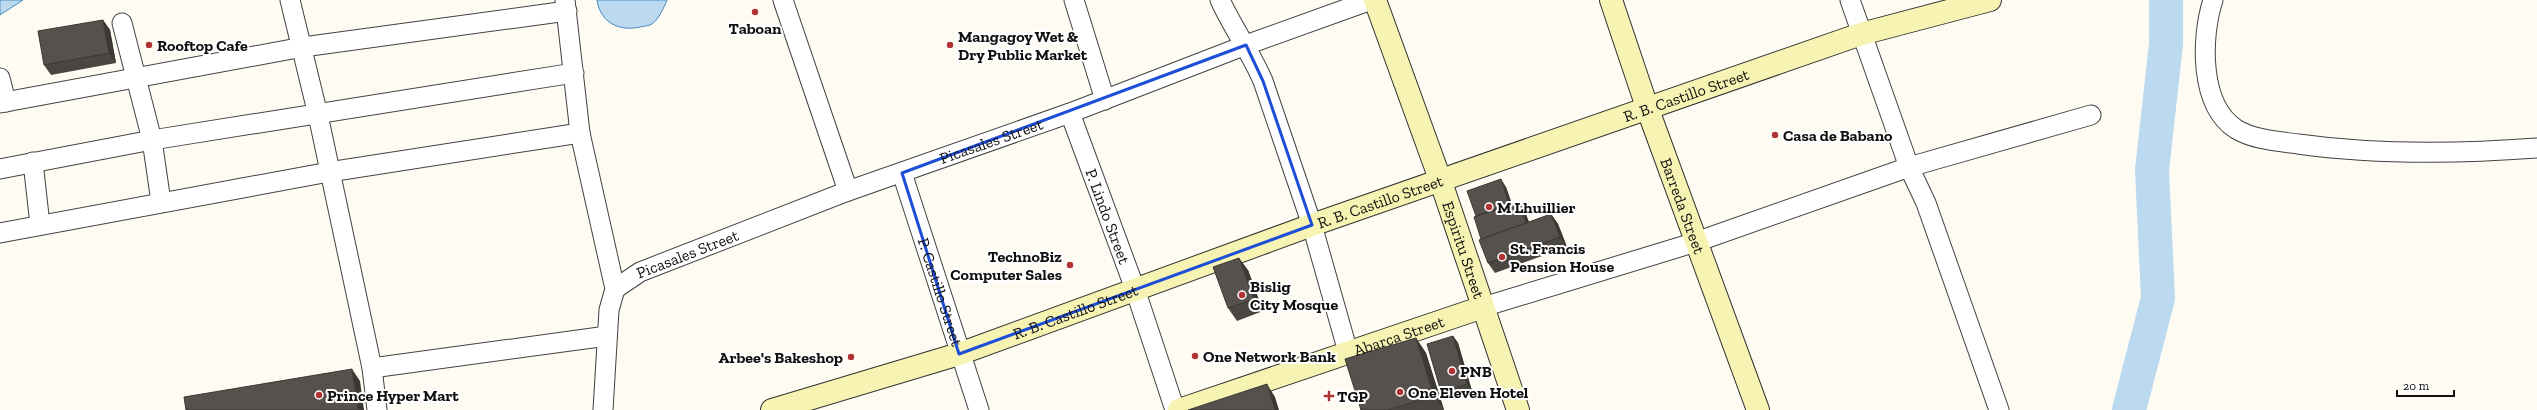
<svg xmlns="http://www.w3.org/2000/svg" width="2537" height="410" viewBox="0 0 2537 410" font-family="'Zilla Slab',serif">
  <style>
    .water { fill: #bbdaf0; stroke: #498bc0 }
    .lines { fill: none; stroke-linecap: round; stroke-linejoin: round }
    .river { stroke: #bbdaf0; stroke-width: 34 }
    .street-casing { stroke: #424242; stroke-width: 21 }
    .secondary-casing { stroke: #313131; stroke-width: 24 }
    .street { stroke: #fff; stroke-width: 19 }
    .secondary { stroke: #f7f3b3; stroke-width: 22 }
    .wall { fill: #4a4641 }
    .shaded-wall { fill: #3c3935 }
    .building { fill: #56514c; stroke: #3c3935 }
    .marked { fill: none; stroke: #1d4ed8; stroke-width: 3; stroke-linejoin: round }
    .poi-dot { fill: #b13434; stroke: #fff; stroke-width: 1.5 }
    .labels { text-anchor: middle; stroke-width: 4; stroke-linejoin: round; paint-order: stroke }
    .poi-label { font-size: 16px; font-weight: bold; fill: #0f0f0f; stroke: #fff; text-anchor: start }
    .street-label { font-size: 16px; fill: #0f0f0f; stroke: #fff }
  </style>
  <rect width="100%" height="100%" fill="#fefcf2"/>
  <g class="water">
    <path d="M 0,0 L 23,0 L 0,15 Z"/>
    <path d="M 597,0 L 667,0 C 664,7 659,19 652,24 C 649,26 644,26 640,27 C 619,32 600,22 597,0 Z"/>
  </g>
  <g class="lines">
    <path class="river" d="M 2129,410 L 2158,298 L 2152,170 L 2166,44 L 2166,0"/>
    <defs>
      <g id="street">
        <path d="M 290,0 L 318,115 L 372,368 L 377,410"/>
        <path d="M 565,0 L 580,133 L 615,289 L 609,310 L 603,410"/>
        <path d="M 783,0 L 848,191"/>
        <path d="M 1074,0 L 1105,100"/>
        <path d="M 1220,0 C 1233,28 1251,53 1263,81 L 1312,225 L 1348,352"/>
        <path d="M 1850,0 L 1909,167 L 1926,203 L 1999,410"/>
        <path d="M 2213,0 C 2201,37 2199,105 2236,129 C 2254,140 2277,141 2298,144 C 2377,155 2457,154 2537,148"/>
        <path d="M 122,23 L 152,140 L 161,202"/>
        <path d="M 0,78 L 6,102"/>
        <path d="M 0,103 L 303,47 L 567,11"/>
        <path id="s1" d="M 1070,113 L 1135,289 L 1175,410"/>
        <path d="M 33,162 L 40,225"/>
        <path d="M 0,169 L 152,140 L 574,73"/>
        <path id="s2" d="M 902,173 L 979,410"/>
        <path d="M 0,233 L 329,172 L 580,133"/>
        <path id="s3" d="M 615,289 L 640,272 L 848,191 L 1070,113 L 1246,45 L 1371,0"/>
        <path d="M 1483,307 L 1696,242 L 1909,167 L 2091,115"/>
        <path d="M 372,368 L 607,336"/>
      </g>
      <g id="secondary">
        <path id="s4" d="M 1375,0 L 1441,182 L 1518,410"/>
        <path id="s5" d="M 1611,0 L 1648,110 L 1758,410"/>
        <path id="s6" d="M 772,410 L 959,354 L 1312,225 L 1861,34 L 1990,0"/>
        <path id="s7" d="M 1179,410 L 1483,307"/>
      </g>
    </defs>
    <use href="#street" class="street-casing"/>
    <use href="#secondary" class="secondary-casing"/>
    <use href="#street" class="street"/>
    <use href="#secondary" class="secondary"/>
  </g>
  <g class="wall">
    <path d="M 103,20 L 110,30 L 116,63 L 51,75 L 44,65 Z"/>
    <path d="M 1506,187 L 1512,204 L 1519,202 L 1524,209 L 1529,222 L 1551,214 L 1558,224 L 1567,247 L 1495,273 L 1488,263 L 1481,239 L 1476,216 Z"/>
    <path d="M 1248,270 L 1263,311 L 1237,321 L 1228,308 Z"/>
    <path d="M 1453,336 L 1458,343 L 1472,391 L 1446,399 L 1441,392 Z"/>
    <path d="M 1416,338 L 1426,353 L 1444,410 L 1361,410 Z"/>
  </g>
  <g class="shaded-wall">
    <path d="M 103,20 L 110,30 L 116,63 L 109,53 Z"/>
    <path d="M 1501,179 L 1506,187 L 1514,211 L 1509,204 Z"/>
    <path d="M 1519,202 L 1524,209 L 1532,232 L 1527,225 Z"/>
    <path d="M 1551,214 L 1558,224 L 1567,247 L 1560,237 Z"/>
    <path d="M 1239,258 L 1248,270 L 1263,311 L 1254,299 Z"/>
    <path d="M 1453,336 L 1458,343 L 1472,391 L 1467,384 Z"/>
    <path d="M 1416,338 L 1426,353 L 1444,410 L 1434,396 Z"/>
    <path d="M 352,369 L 360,381 L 364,410 L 358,410 Z"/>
    <path d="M 1267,384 L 1275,397 L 1279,410 L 1275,410 Z"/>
  </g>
  <g class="building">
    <path d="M 103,20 L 109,53 L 44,65 L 38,31 Z"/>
    <path d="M 1501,179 L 1509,204 L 1476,216 L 1467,191 Z"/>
    <path d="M 1519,202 L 1526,223 L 1481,239 L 1474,217 Z"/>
    <path d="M 1551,214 L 1560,237 L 1488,263 L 1479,240 Z"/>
    <path d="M 1239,258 L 1254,299 L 1228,308 L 1213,267 Z"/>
    <path d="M 1453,336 L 1467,384 L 1441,392 L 1427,344 Z"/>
    <path d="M 1416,338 L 1434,396 L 1387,410 L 1361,410 L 1345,359 Z"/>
    <path d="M 352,369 L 358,410 L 186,410 L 184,397 Z"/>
    <path d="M 1267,384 L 1275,410 L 1188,410 Z"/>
  </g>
  <path class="marked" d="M 1246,45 L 1263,81 L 1312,225 L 959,354 L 902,173 Z"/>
  <g class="poi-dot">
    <circle cx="755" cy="12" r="4"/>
    <circle cx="149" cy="45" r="4"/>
    <circle cx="950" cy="45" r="4"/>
    <circle cx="1775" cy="135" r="4"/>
    <circle cx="1489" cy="207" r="4"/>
    <circle cx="1502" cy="257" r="4"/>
    <circle cx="1070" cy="265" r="4"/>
    <circle cx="1242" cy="295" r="4"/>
    <circle cx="1195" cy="356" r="4"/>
    <circle cx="851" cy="357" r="4"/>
    <circle cx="1452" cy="371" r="4"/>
    <circle cx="1400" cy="392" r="4"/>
    <circle cx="319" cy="395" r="4"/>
    <path d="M1327 390h4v4h4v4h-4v4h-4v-4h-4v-4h4z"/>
  </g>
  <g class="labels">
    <g class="poi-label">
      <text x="755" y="34" text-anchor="middle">Taboan</text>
      <text x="958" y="42">Mangagoy Wet &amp;<tspan x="958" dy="18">Dry Public Market</tspan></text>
      <text x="157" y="51">Rooftop Cafe</text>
      <text x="1783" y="141">Casa de Babano</text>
      <text x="1497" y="213">M Lhuillier</text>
      <text x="1510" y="254">St. Francis<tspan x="1510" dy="18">Pension House</tspan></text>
      <text x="1062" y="262" text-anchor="end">TechnoBiz<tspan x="1062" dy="18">Computer Sales</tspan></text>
      <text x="1250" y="292">Bislig<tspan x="1250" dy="18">City Mosque</tspan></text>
      <text x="1203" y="362">One Network Bank</text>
      <text x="843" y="363" text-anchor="end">Arbee's Bakeshop</text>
      <text x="1460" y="377">PNB</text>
      <text x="1408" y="398">One Eleven Hotel</text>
      <text x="327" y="401">Prince Hyper Mart</text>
      <text x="1337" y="402">TGP</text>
    </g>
    <g class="street-label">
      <text dy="6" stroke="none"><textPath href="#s6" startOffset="967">R. B. Castillo Street</textPath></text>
      <text dy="6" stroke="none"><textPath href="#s3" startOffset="405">Picasales Street</textPath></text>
      <text dy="6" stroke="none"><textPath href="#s6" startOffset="643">R. B. Castillo Street</textPath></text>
      <text dy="6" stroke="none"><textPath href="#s5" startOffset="218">Barreda Street</textPath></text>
      <text dy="6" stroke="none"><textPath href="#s1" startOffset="110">P. Lindo Street</textPath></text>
      <text dy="6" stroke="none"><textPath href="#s4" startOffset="265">Espiritu Street</textPath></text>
      <text dy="6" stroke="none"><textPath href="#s3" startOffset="81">Picasales Street</textPath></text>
      <text dy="6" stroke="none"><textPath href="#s2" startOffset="125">P. Castillo Street</textPath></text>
      <text dy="6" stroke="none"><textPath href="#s6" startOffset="319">R. B. Castillo Street</textPath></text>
      <text dy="6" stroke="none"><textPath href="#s7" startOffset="232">Abarca Street</textPath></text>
    </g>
  </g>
  <path d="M2397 390v6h57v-6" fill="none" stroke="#0f0f0f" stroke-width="2"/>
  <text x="2403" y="390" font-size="12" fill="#0f0f0f" stroke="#ffffff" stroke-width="3" paint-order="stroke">20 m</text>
</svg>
